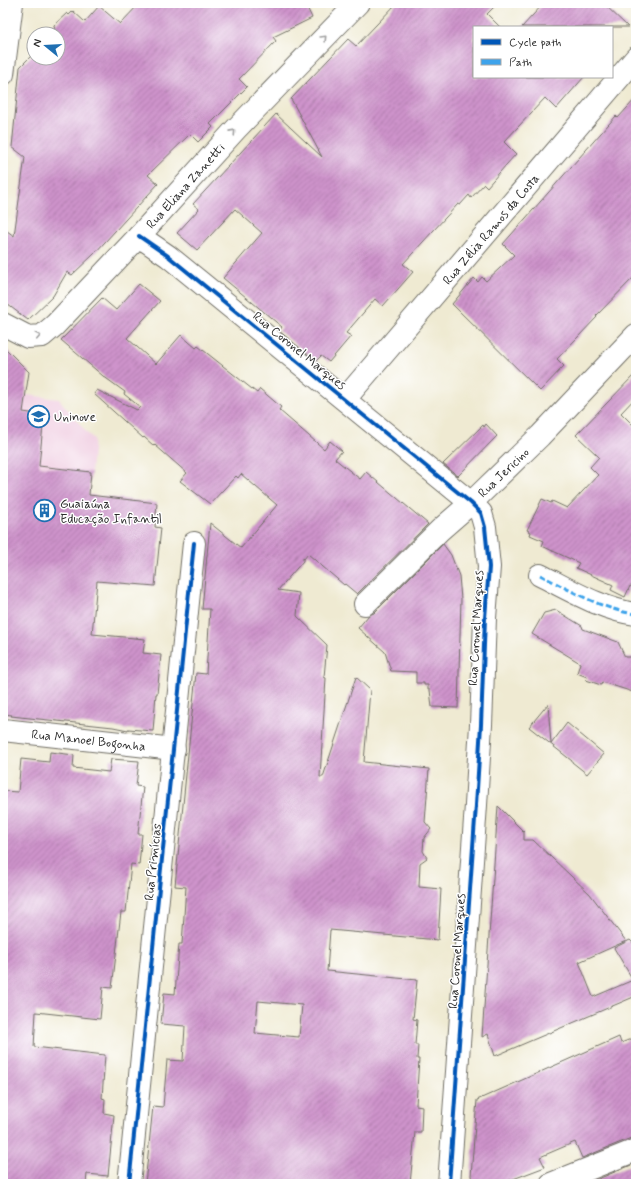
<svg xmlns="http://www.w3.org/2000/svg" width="639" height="1187" viewBox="0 0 639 1187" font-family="Mynerve,sans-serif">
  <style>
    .built { fill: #f1d0e3 }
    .building { fill: url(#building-hatch); fill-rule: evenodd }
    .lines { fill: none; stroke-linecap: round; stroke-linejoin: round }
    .minor-casing { stroke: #706e65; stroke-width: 24 }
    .tertiary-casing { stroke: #706e65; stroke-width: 24 }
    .minor { stroke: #fff; stroke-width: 22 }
    .tertiary { stroke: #fff; stroke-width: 22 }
    .quiet { stroke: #3ea3eb; stroke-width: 3; stroke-dasharray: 6 3; stroke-linecap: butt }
    .cycleway-casing { stroke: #fff; stroke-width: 6 }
    .cycleway { stroke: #0057b8; stroke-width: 4 }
    .oneway { stroke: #a0a0a0 }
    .labels { text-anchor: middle; stroke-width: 3; stroke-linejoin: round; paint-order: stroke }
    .street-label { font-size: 13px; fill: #2b2b2b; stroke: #fff }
    .poi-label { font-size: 13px; fill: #2b2b2b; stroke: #fff; text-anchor: start }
  </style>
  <defs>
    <pattern id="building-hatch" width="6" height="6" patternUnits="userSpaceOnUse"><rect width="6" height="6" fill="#ce93cb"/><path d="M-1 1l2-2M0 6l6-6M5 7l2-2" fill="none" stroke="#a778a5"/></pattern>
  </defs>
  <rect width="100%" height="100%" fill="#fff"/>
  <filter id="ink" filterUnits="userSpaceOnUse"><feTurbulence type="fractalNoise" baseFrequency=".025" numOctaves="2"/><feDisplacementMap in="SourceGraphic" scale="8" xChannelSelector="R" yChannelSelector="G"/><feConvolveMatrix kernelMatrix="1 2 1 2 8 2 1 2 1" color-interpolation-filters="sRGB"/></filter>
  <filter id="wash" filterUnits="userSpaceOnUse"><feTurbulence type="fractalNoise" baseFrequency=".012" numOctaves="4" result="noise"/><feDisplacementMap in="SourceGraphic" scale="16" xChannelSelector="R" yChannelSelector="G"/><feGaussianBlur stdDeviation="0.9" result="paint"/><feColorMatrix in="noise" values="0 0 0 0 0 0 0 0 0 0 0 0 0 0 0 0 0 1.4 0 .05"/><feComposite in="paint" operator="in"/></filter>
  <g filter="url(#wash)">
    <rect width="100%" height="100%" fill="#efead2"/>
    <path class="built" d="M 3,392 L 59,399 L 88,434 L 94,439 L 91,472 L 3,462 Z"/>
    <g id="blocks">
      <g class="building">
        <path d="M 140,3 L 305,3 L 312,18 L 273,37 L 276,41 L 239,79 L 247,87 L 210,124 L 213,127 L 198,142 L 190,134 L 148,175 L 158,184 L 94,254 L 72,275 L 67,272 L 53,296 L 28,320 L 3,301 L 3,228 L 14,236 L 25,157 L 12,147 L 20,67 L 34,53 L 34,58 L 58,58 L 58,34 L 53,34 L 55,33 L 54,25 L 67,13 L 69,15 L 73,11 L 85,22 L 99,6 L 120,24 Z"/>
        <path d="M 397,3 L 498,3 L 487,14 L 500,27 L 474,27 L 474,77 L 584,77 L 556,109 L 545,98 L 504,142 L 516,154 L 506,165 L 487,187 L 484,184 L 471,198 L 469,195 L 460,205 L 458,204 L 433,231 L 403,264 L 413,272 L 383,306 L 375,299 L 346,333 L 351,336 L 329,362 L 321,356 L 316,361 L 279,331 L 282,327 L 223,278 L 262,233 L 235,209 L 197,250 L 177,233 L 199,209 L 193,204 L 276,114 L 322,157 L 291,99 L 348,39 L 356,46 Z"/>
        <path d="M 544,3 L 603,3 L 628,27 L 522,27 Z"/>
        <path d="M 636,98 L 636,275 L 596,316 L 597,317 L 557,359 L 564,366 L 540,391 L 452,304 L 474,278 L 478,282 L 482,277 L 486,281 L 514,255 L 503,244 L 616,116 L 618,118 Z"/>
        <path d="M 139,284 L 160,301 L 127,338 L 156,364 L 181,335 L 196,348 L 198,346 L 257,393 L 260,389 L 281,407 L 279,410 L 324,449 L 330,441 L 342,451 L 335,459 L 360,479 L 366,472 L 428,524 L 357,594 L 345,584 L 344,585 L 308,554 L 304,559 L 303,558 L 303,561 L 278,590 L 299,593 L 297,616 L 327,645 L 324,677 L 326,678 L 320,777 L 323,777 L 356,677 L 370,690 L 364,762 L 429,769 L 425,822 L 431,829 L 424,838 L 423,851 L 427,858 L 420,863 L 419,887 L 441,889 L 438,940 L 330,930 L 327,971 L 417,980 L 413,1019 L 417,1020 L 415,1045 L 418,1045 L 417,1059 L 419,1059 L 416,1105 L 422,1106 L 421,1132 L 415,1132 L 410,1184 L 145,1184 L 153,1106 L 163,1107 L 167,1060 L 183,1061 L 185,1026 L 161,1024 L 164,993 L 175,994 L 179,944 L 182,944 L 186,887 L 175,886 L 196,673 L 206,674 L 210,609 L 202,609 L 210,523 L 241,548 L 277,505 L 241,474 L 238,478 L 236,476 L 210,504 L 180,481 L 187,473 L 155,445 L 154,446 L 144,437 L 143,438 L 94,394 L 97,390 L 137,410 L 140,407 L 124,394 L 125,392 L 103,376 L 61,340 L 102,298 L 116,310 ZM 258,1001 L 302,1005 L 299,1037 L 255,1033 Z"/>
        <path d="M 3,346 L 29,372 L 23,412 L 44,415 L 39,466 L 91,472 L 89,495 L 157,503 L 155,527 L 161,528 L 155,586 L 97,581 L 92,634 L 145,639 L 143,653 L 161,655 L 157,694 L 156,694 L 153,731 L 128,729 L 128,730 L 113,727 L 11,716 L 12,715 L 3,714 L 3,419 L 6,392 L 3,392 Z"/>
        <path d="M 636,373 L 636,397 L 621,413 L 636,428 L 636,588 L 630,586 L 625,597 L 611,590 L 613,585 L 576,568 L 579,563 L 542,546 L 544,541 L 530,535 L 531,532 L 527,530 L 542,499 L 551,503 L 552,501 L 567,508 L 598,475 L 590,467 L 599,457 L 576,435 Z"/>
        <path d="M 486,424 L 497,436 L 458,476 L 443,464 L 483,425 L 484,427 Z"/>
        <path d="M 443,544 L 451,555 L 459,576 L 461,599 L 458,708 L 432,707 L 430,690 L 428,690 L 428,685 L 424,685 L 424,683 L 416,683 L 416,672 L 391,671 L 385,652 L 358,628 L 369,615 L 374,613 Z"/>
        <path d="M 556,610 L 582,626 L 583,629 L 618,642 L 625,657 L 636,657 L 636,693 L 602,682 L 601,685 L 586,680 L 587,677 L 577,673 L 580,663 L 532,634 L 544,613 Z"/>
        <path d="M 548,704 L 551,744 L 567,723 L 604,754 L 587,774 L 572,762 L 572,761 L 529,727 Z"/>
        <path d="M 50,752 L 74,755 L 73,768 L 109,772 L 111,759 L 139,761 L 136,786 L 143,787 L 138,834 L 142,834 L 139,865 L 131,864 L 126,912 L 121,912 L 112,988 L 103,987 L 100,1019 L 36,1012 L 34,1047 L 105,1055 L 102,1098 L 105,1099 L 104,1113 L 114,1115 L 108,1176 L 87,1174 L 86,1184 L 3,1184 L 3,791 L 18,792 L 21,759 L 49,762 Z"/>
        <path d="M 498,806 L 524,832 L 524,840 L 533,840 L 590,894 L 626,941 L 579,962 L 593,997 L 633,980 L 614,948 L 630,940 L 636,946 L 636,996 L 495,1056 L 488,1034 L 482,1037 Z"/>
        <path d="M 619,1037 L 621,1043 L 636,1037 L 636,1138 L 631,1138 L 582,1158 L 575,1142 L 540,1157 L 545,1167 L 500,1184 L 474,1184 L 471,1176 L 477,1100 Z"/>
        <path d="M 636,1163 L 636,1184 L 592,1184 L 591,1182 Z"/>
      </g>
    </g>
  </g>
  <g filter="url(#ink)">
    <use href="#blocks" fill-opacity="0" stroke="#706e65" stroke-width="1"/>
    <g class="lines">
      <defs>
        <g id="minor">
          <path d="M 139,236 L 168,256 L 471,503 L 481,513 L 485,527 L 489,567 L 485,618 L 481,725 L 476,805 L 449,1184"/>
          <path id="s1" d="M 3,324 L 28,337 L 42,336 L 55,325 L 139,236 L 236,129 L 358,3"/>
          <path id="s2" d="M 345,399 L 636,58"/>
          <path d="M 540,575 C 570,590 603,610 636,614"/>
          <path id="s3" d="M 365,604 L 440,530 L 471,503 L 540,436 L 636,335"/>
          <path id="s4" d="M 3,730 L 174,749"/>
          <path d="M 129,1184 L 194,543"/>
          <path d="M 551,1184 L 636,1150"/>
        </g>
        <path id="tertiary" d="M 3,74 L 12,3"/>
      </defs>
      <use href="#minor" class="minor-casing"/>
      <use href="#tertiary" class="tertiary-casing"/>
      <use href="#minor" class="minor"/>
      <use href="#tertiary" class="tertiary"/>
      <path class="quiet" d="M 540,575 C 570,590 603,610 636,614"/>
      <defs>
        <g id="cycleway">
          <path d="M 139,236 L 168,256 L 471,503 L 481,513 L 485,527 L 489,567 L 485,618 L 481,725 L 476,805 L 449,1184"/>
          <path d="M 129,1184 L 194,543"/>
        </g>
      </defs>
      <use href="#cycleway" class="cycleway-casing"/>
      <use href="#cycleway" class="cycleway"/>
    </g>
    <defs><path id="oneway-chevron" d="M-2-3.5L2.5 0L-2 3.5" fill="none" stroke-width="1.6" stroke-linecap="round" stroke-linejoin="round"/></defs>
    <g class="oneway">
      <use href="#oneway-chevron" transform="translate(324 38) rotate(-46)"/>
      <use href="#oneway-chevron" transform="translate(233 132) rotate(-48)"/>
      <use href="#oneway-chevron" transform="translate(38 336) rotate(-12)"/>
    </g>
  </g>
  <defs>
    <symbol id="university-ring" viewBox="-11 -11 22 22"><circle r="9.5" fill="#fff" stroke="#1f6fb2" stroke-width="1.5"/><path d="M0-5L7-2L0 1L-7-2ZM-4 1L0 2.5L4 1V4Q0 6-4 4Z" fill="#1f6fb2"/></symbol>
    <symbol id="building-ring" viewBox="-11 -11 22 22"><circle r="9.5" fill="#fff" stroke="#1f6fb2" stroke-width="1.5"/><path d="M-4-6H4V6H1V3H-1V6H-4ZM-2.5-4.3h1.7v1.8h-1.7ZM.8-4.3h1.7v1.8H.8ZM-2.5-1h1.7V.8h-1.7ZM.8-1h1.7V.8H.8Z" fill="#1f6fb2"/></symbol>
  </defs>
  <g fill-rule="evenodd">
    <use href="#university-ring" x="26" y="404" width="25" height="25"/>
    <use href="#building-ring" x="32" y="498" width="25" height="25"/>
  </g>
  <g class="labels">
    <g class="street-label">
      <text dy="5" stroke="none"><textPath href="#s1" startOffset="250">Rua Eliana Zanetti</textPath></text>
      <text dy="5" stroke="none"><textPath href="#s2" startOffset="224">Rua Zélia Ramos da Costa</textPath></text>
      <text transform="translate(300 350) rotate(39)" y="5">Rua Coronel Marques</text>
      <text dy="5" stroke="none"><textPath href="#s3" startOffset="191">Rua Jericino</textPath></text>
      <text transform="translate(475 628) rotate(-87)" y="5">Rua Coronel Marques</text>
      <text dy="5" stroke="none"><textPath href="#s4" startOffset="86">Rua Manoel Bogonha</textPath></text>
      <text transform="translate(152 862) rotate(-84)" y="5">Rua Primícias</text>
      <text transform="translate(456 951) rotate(-86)" y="5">Rua Coronel Marques</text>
    </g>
    <g class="poi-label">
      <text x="54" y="421">Uninove</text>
      <text x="60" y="508">Guaiaúna<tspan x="60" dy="15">Educação Infantil</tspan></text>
    </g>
  </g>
  <rect width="639" height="1187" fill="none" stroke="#fff" stroke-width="16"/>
  <rect x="473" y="26" width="140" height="52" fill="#ffffff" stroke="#aaaaaa"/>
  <rect x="481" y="39" width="20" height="6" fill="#0057b8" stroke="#aaaaaa"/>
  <text x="509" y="46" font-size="12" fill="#2b2b2b">Cycle path</text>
  <rect x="481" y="59" width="20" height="6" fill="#3ea3eb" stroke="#aaaaaa"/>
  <text x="509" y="66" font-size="12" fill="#2b2b2b">Path</text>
  <g transform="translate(46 46) rotate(288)"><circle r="19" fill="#ffffff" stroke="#aaaaaa"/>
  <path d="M0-3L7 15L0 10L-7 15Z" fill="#1f6fb2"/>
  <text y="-6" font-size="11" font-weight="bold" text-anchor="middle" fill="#2b2b2b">N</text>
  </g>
</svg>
